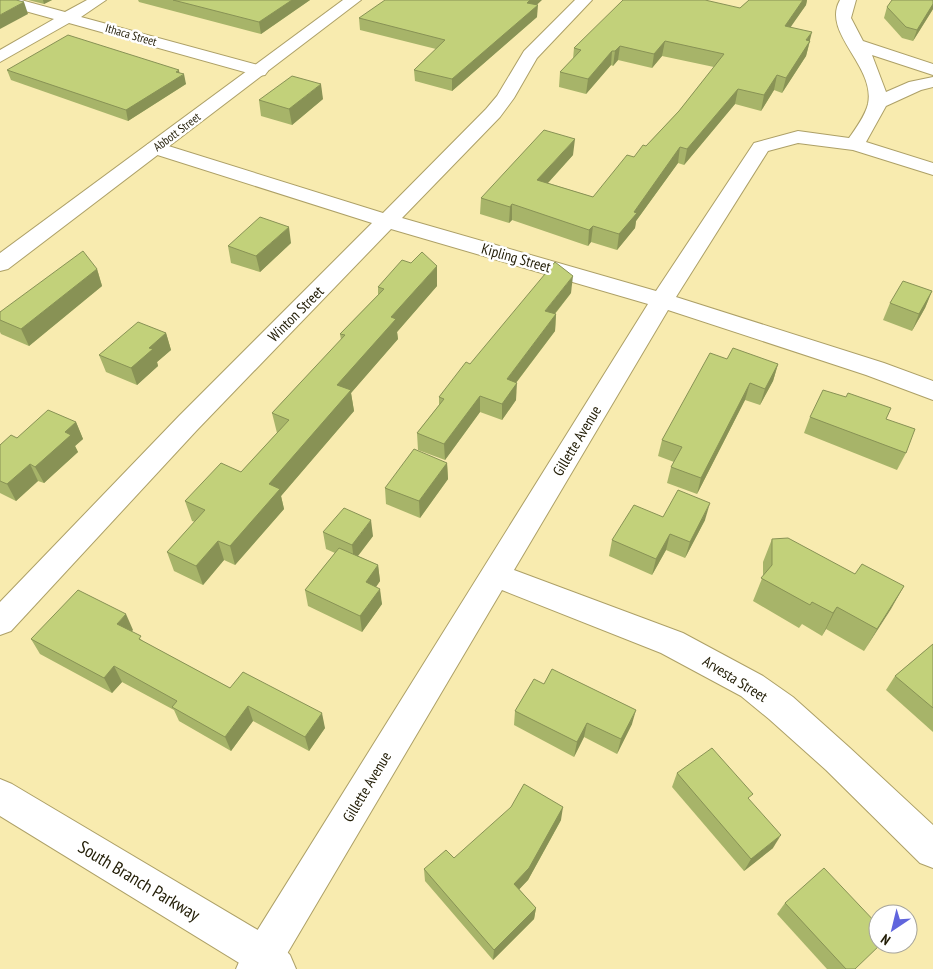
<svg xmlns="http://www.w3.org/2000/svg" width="933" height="969" viewBox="0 0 933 969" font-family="'PT Sans Narrow',sans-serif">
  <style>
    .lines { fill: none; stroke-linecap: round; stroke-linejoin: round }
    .street-casing { stroke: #ada067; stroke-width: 2 }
    .secondary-casing { stroke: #ada067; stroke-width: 2 }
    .street { fill: #fff; fill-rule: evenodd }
    .secondary { fill: #fff; fill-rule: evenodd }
    .wall { fill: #a7b469 }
    .shaded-wall { fill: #889255 }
    .building { fill: #c2d17a; stroke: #889255 }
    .labels { text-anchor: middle; stroke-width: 5; stroke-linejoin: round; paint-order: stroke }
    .far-street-label { font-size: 12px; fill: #211c05; stroke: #fff }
    .street-label { font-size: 15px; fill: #211c05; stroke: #fff }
    .near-street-label { font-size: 18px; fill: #211c05; stroke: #fff }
  </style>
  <rect width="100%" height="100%" fill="#f8ebaf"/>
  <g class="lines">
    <defs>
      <g id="street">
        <path d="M 0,0 L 21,0 L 65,12 L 87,0 L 106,0 L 81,17 L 265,67 L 268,71 L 265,75 L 259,76 L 69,23 L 0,62 L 0,50 L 54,19 L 0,4 Z"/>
        <path d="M 575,0 L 592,0 L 537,58 L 514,98 L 500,117 L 402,218 L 656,291 L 754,143 L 798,131 L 849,138 C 856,128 865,116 868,104 C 876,66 821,33 840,0 L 856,0 L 851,18 L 863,41 L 933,64 L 933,75 L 872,55 L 886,92 L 909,82 L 933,77 L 933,87 L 921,90 L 886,106 L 866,142 L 933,163 L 933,175 L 853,150 L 798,143 L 768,151 L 676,297 L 884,363 L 933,381 L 933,400 L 866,375 L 668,310 L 514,570 L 683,633 L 763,676 L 793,697 L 850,748 L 933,825 L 933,868 L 920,863 L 826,770 L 769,719 L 741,696 L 661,653 L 502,590 L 278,969 L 236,969 L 242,955 L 648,304 L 391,229 L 197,430 L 11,631 L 0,635 L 0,602 L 179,416 L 372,223 L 148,152 L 145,148 L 148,144 L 162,144 L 383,213 L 486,109 L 497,96 L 524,51 Z"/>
      </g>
      <g id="secondary">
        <path d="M 343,0 L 361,0 L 8,269 L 0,271 L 0,253 Z"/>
        <path d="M 0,779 L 12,784 L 278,942 L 290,955 L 296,969 L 249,969 L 0,816 Z"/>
      </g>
    </defs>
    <use href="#street" class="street-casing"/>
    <use href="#secondary" class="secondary-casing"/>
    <use href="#street" class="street"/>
    <use href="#secondary" class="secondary"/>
  </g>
  <g class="wall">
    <path d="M 28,0 L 52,0 L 44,4 Z"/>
    <path d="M 138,0 L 310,0 L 261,34 L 139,2 Z"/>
    <path d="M 749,0 L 807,0 L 806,5 L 790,27 L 810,41 L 806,56 L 782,93 L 774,90 L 761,111 L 735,104 L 684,165 L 678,163 L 636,221 L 635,228 L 617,250 L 591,242 L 588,246 L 512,220 L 509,223 L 480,214 L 481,198 L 573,155 L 548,183 L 593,197 L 634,157 L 646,146 L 679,111 L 714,67 L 662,56 L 652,68 L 618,60 L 613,66 L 611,65 L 586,94 L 559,87 L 560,72 L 573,59 L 574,48 L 740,8 Z"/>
    <path d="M 933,0 L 933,9 L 913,41 L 902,38 L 884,18 L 887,7 Z"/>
    <path d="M 536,5 L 537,17 L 452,91 L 415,81 L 414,70 L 436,49 L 360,30 L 359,18 Z"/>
    <path d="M 7,70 L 179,73 L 186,84 L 128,121 L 11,80 Z"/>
    <path d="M 323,99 L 292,125 L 261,116 L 259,100 Z"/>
    <path d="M 291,243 L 260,272 L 231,263 L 228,246 Z"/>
    <path d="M 97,269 L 102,286 L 29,346 L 1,334 L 0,332 L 0,312 Z"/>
    <path d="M 437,286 L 397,332 L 398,339 L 351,393 L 354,411 L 281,496 L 284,509 L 235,565 L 224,560 L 203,585 L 174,571 L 167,552 L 195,522 L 192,521 L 185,501 L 241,472 L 277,433 L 272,413 L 341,340 L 340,334 L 378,295 L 378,287 Z"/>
    <path d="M 932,291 L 925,308 L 912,331 L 883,320 L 890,303 Z"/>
    <path d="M 571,293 L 555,314 L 556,314 L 555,331 L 516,383 L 516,400 L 502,420 L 480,412 L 445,460 L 418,450 L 417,433 L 439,405 L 439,397 L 470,364 Z"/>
    <path d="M 166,333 L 171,350 L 157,362 L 158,366 L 137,385 L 106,372 L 99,355 Z"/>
    <path d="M 727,359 L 778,364 L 773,381 L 760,405 L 745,400 L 697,494 L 667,483 L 671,467 L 674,462 L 658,456 L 662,440 Z"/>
    <path d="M 810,417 L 886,419 L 906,453 L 897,470 L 804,433 Z"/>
    <path d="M 76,422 L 83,439 L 75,446 L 78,452 L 44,483 L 38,481 L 16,501 L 0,493 L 0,445 L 17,438 Z"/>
    <path d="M 447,463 L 448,479 L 420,518 L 386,504 L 385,488 Z"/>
    <path d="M 663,517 L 705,520 L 685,558 L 666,550 L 652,575 L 609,556 L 612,540 Z"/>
    <path d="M 323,532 L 373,536 L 358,556 L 378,565 L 380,581 L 376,587 L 382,604 L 362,632 L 308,606 L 305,590 L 335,553 L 326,549 Z"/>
    <path d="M 772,539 L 855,574 L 904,586 L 864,651 L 826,629 L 822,636 L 802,624 L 799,628 L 753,601 L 763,576 L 763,562 Z"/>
    <path d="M 133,630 L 131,631 L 144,642 L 230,688 L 325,728 L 309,751 L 253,721 L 231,751 L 179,721 L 174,710 L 122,682 L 112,693 L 40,654 L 31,639 Z"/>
    <path d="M 933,644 L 933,732 L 886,690 L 895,676 Z"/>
    <path d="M 515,711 L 632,724 L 617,754 L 584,737 L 574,757 L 514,725 Z"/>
    <path d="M 677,773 L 773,848 L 744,871 L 672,787 Z"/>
    <path d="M 561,820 L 528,880 L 519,889 L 536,908 L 534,919 L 493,960 L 425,881 L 424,869 Z"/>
    <path d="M 785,903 L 855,969 L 827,969 L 777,914 Z"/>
  </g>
  <g class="shaded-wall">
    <path d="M 43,0 L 52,0 L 44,4 Z"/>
    <path d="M 292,0 L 310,0 L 261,34 L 259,22 Z"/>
    <path d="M 530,0 L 542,0 L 527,14 L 527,3 Z"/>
    <path d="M 803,0 L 807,0 L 806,5 L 781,41 L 785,26 Z"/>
    <path d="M 24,2 L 28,14 L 0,29 L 0,15 Z"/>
    <path d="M 933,4 L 933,9 L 913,41 L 917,30 Z"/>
    <path d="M 538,5 L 537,17 L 452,91 L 452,79 Z"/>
    <path d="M 812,32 L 806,56 L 782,93 L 786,78 L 806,40 Z"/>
    <path d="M 665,41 L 662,56 L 652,68 L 654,54 Z"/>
    <path d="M 620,46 L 618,60 L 613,66 L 615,51 Z"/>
    <path d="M 612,51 L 611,65 L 586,94 L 588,79 Z"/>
    <path d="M 179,70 L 180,77 L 184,74 L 186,84 L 128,121 L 126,110 Z"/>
    <path d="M 777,75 L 774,90 L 761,111 L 764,95 Z"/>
    <path d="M 321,84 L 323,99 L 292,125 L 289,109 Z"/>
    <path d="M 738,89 L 735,104 L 684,165 L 687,149 Z"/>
    <path d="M 575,139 L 573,155 L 536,196 L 537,180 Z"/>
    <path d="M 680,147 L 678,163 L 636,221 L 635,228 L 617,250 L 619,234 L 634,212 Z"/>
    <path d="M 512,204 L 512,220 L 509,223 L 510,207 Z"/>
    <path d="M 593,226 L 591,242 L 588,246 L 589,230 Z"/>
    <path d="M 289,227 L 291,243 L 260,272 L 256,256 Z"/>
    <path d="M 437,266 L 437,286 L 397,332 L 398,339 L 351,393 L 354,411 L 281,496 L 284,509 L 235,565 L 230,546 L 269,484 L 337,385 L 391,317 Z"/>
    <path d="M 97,269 L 102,286 L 29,346 L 21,329 Z"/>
    <path d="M 573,276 L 571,293 L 544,327 L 545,311 Z"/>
    <path d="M 932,291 L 925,308 L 912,331 L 919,314 Z"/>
    <path d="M 556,314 L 555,331 L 506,396 L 507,379 Z"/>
    <path d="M 166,333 L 171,350 L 157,362 L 158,366 L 137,385 L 131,368 L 149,348 Z"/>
    <path d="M 778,364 L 773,381 L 760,405 L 765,389 Z"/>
    <path d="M 517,383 L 516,400 L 502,420 L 502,404 Z"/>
    <path d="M 750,383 L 745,400 L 697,494 L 701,478 Z"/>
    <path d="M 480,396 L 480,412 L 445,460 L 444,444 Z"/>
    <path d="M 76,422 L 83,439 L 75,446 L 78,452 L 44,483 L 35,467 L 65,432 Z"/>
    <path d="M 447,463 L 448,479 L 420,518 L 419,501 Z"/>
    <path d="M 30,464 L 38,481 L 16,501 L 7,484 Z"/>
    <path d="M 710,503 L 705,520 L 685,558 L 690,542 Z"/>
    <path d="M 371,520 L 373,536 L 354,561 L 352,545 Z"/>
    <path d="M 670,534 L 666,550 L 652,575 L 656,559 Z"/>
    <path d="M 218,541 L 224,560 L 203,585 L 196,566 Z"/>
    <path d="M 378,565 L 380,581 L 368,598 L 366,582 Z"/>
    <path d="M 904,586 L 891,609 L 864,651 L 877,629 Z"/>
    <path d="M 380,589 L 382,604 L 362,632 L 360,616 Z"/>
    <path d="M 837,607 L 826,629 L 822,636 L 833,613 Z"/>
    <path d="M 126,614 L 133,630 L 124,639 L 117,624 Z"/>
    <path d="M 114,666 L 122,682 L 112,693 L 104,678 Z"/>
    <path d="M 248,706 L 253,721 L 231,751 L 225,737 Z"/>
    <path d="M 636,710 L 632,724 L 617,754 L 621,739 Z"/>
    <path d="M 322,713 L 325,728 L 309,751 L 305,737 Z"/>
    <path d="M 587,723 L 584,737 L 574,757 L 577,742 Z"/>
    <path d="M 563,807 L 561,820 L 528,880 L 513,896 L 514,884 Z"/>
    <path d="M 781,835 L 773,848 L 744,871 L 751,859 Z"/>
    <path d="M 536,908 L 534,919 L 493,960 L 494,950 Z"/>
  </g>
  <g class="building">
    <path d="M 0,0 L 16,0 L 24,2 L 0,15 Z"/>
    <path d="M 173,0 L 292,0 L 259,22 Z"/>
    <path d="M 385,0 L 530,0 L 527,3 L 538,5 L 452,79 L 414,70 L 445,40 L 359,18 Z"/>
    <path d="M 623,0 L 705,0 L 740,8 L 749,0 L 803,0 L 785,26 L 812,32 L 806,40 L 810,41 L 786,78 L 777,75 L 764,95 L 738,89 L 687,149 L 680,147 L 634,212 L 637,213 L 619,234 L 593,226 L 589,230 L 512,204 L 510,207 L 481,198 L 544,130 L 575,139 L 537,180 L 593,197 L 627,155 L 634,157 L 643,145 L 646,146 L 679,111 L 724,54 L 665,41 L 654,54 L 620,46 L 615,51 L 612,51 L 588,79 L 560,72 L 581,50 L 574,48 Z"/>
    <path d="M 892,0 L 933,0 L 933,4 L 917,30 L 906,27 L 887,7 Z"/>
    <path d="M 68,35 L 179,70 L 176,72 L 184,74 L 126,110 L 7,70 Z"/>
    <path d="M 292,76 L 321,84 L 289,109 L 259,100 Z"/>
    <path d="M 260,217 L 289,227 L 256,256 L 228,246 Z"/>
    <path d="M 83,251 L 97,269 L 21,329 L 0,320 L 0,312 Z"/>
    <path d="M 422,252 L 437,266 L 391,317 L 396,319 L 337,385 L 351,390 L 269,484 L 280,489 L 230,546 L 218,541 L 196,566 L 167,552 L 205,510 L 185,501 L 221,463 L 241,472 L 289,420 L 272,413 L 345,335 L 340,334 L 384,289 L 378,287 L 402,260 L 411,263 Z"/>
    <path d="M 555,262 L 573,276 L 545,311 L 556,314 L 507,379 L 517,383 L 502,404 L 480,396 L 444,444 L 417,433 L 444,399 L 439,397 L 466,362 L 470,364 Z"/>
    <path d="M 903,281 L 932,291 L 919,314 L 890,303 Z"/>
    <path d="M 138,322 L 166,333 L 149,348 L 153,349 L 131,368 L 99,355 Z"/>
    <path d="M 733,348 L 778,364 L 765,389 L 750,383 L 701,478 L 671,467 L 682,447 L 662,440 L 710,353 L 727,359 Z"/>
    <path d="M 823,390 L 846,397 L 848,393 L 891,408 L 886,419 L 915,429 L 906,453 L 810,417 Z"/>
    <path d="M 48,410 L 76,422 L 65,432 L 71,435 L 35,467 L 30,464 L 7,484 L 0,481 L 0,445 L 11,435 L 17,438 Z"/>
    <path d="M 414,449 L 447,463 L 419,501 L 385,488 Z"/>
    <path d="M 678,490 L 710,503 L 690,542 L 670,534 L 656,559 L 612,540 L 634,505 L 663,517 Z"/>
    <path d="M 344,508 L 371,520 L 352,545 L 323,532 Z"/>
    <path d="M 788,538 L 855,574 L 862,564 L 904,586 L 877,629 L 837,607 L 833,613 L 812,602 L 810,605 L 761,578 L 772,565 L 772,539 Z"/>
    <path d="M 339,548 L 378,565 L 366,582 L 380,589 L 360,616 L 305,590 Z"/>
    <path d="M 78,590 L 126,614 L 117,624 L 141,636 L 139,639 L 230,688 L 243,672 L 322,713 L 305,737 L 248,706 L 225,737 L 172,707 L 177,701 L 114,666 L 104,678 L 31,639 Z"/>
    <path d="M 933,644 L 933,708 L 895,676 Z"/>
    <path d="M 552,669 L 636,710 L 621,739 L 587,723 L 577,742 L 515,711 L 534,679 L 544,684 Z"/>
    <path d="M 712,748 L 753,794 L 748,798 L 781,835 L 751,859 L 677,773 Z"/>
    <path d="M 524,784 L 563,807 L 529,868 L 514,884 L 536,908 L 494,950 L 424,869 L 446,850 L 454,858 L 511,807 Z"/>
    <path d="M 824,868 L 878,925 L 878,944 L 881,944 L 855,969 L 846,969 L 785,903 Z"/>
  </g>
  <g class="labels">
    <g class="far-street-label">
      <text transform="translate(131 35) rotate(16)" y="4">Ithaca Street</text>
      <text transform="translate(177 132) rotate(-37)" y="4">Abbott Street</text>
    </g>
    <g class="street-label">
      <text transform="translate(516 258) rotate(16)" y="5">Kipling Street</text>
      <text transform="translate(296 314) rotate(-45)" y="5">Winton Street</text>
      <text transform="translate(577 441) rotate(-59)" y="5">Gillette Avenue</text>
      <text transform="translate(735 679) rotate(32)" y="5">Arvesta Street</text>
      <text transform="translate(367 787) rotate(-59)" y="5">Gillette Avenue</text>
    </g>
    <g class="near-street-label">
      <text transform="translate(139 881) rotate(31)" y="6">South Branch Parkway</text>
    </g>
  </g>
  <g transform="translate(893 929) rotate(215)"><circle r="24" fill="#ffffff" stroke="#a6a49b"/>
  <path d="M0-4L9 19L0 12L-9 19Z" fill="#6065dd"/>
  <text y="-8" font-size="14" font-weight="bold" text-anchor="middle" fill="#211c05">N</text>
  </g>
</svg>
